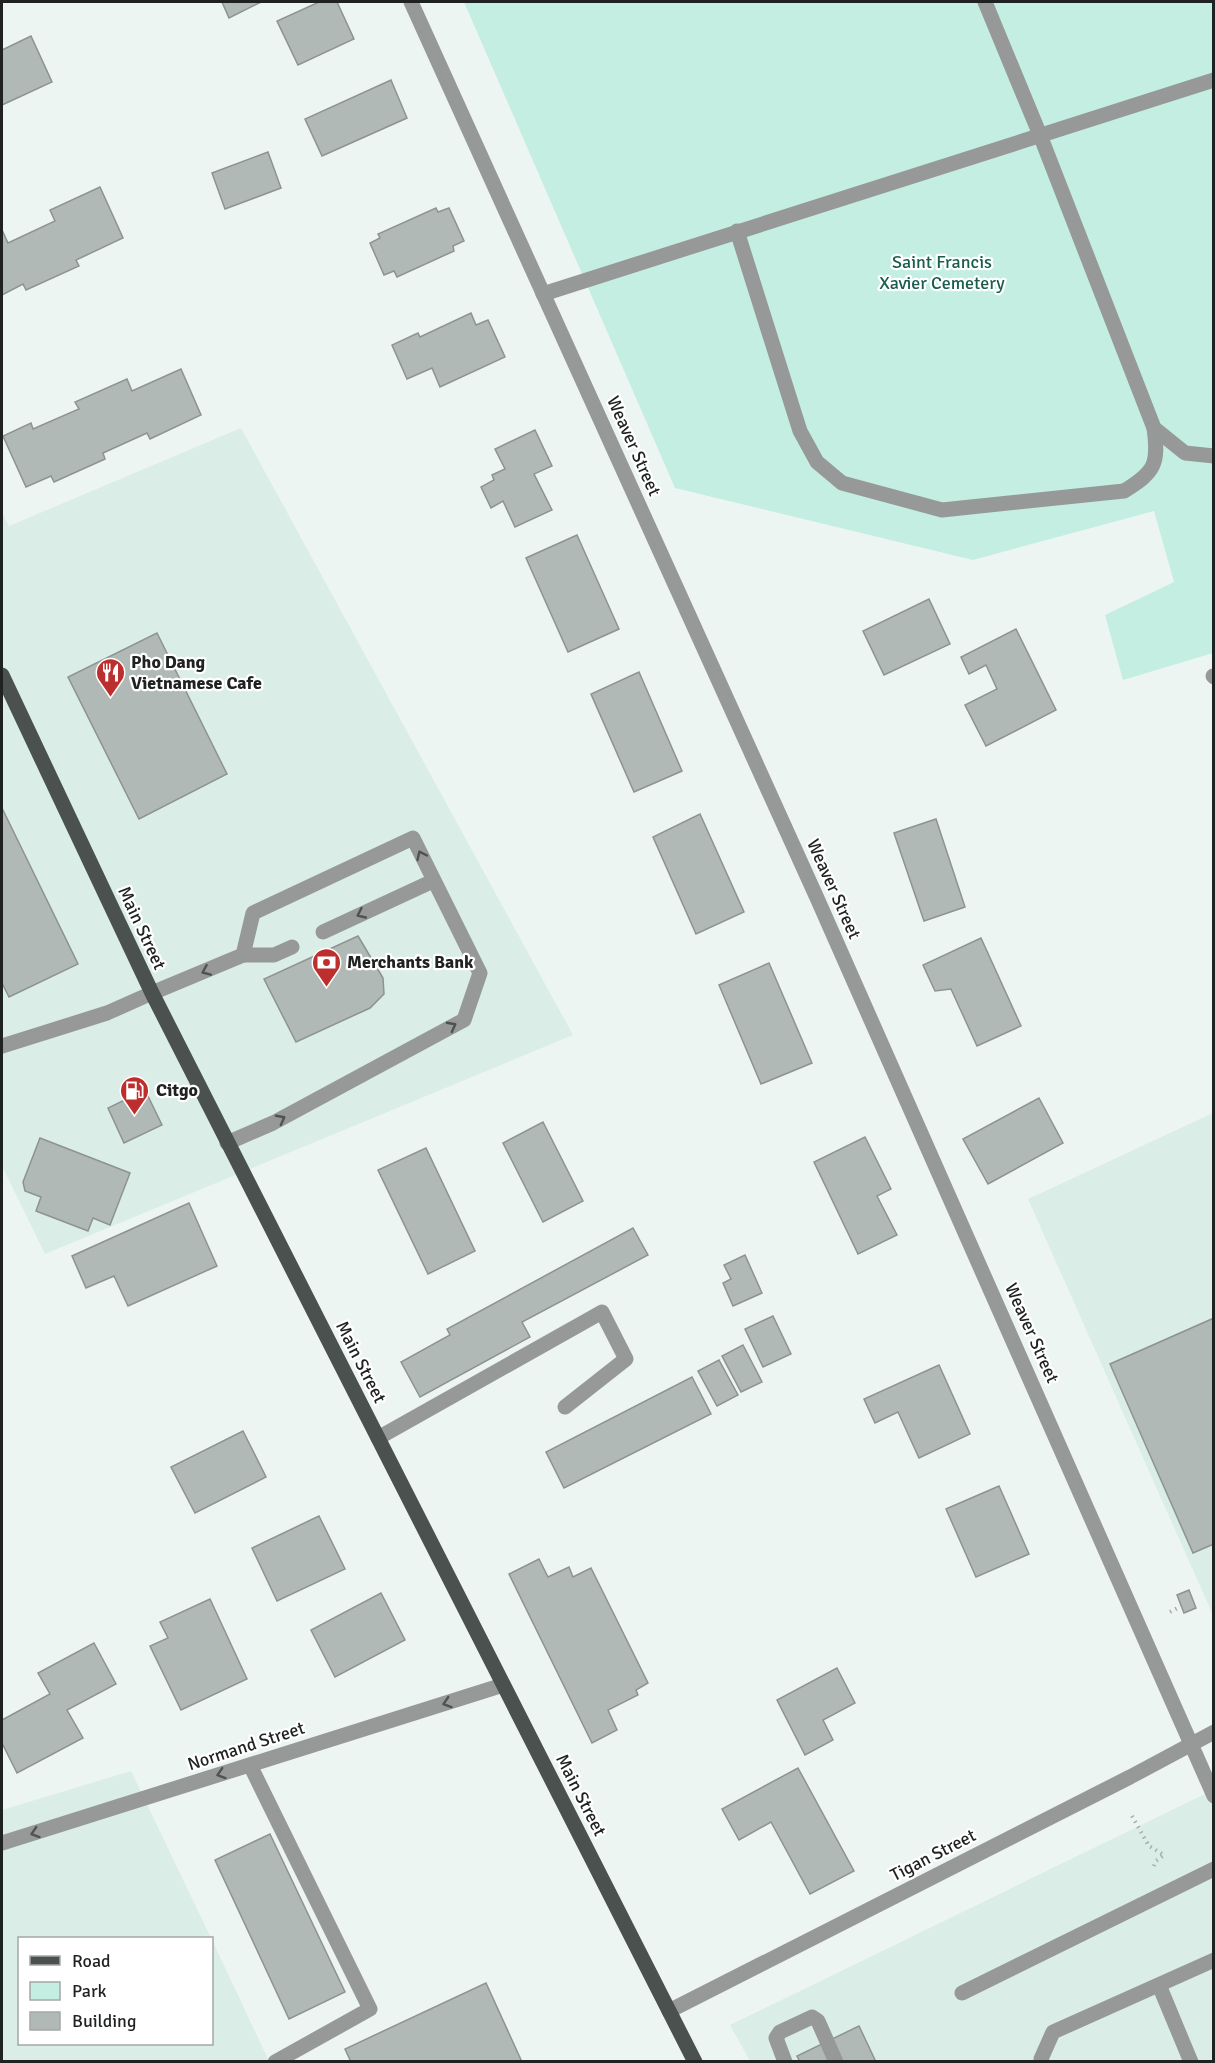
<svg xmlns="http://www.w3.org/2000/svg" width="1215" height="2063" viewBox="0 0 1215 2063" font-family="Signika,sans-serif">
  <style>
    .built { fill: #dbede7 }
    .green { fill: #c4eee2 }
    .building { fill: #b1b9b7; stroke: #8c9391; stroke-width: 1.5 }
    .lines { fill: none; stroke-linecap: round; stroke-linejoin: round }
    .path { stroke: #a8aeac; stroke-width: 4; stroke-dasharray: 1.5 4.5; stroke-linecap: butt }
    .service { stroke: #969998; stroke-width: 15 }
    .minor { stroke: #969998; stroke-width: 15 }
    .primary { stroke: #4b514f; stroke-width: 15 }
    .oneway { stroke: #4f5251 }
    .labels { text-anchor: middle; stroke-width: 4.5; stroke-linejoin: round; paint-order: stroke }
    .park-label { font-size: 18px; fill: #195d4f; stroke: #fff }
    .street-label { font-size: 18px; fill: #1f2221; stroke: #fff }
    .poi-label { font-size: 18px; font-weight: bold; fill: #1f2221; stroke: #fff; text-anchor: start }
  </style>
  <rect width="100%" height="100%" fill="#edf5f3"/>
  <g class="built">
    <path d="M 241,428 L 573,1035 L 45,1254 L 2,1166 L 2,512 L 9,526 Z"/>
    <path d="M 1213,1113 L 1213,1615 L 1028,1199 Z"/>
    <path d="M 131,1771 L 211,1938 L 20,1938 L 20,2044 L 212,2044 L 212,1940 L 269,2061 L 2,2062 L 2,1810 Z"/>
    <path d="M 1213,1790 L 1213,2061 L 750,2061 L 730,2025 Z"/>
  </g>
  <path class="green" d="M 464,2 L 1213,2 L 1213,653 L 1123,680 L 1105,615 L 1174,582 L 1154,511 L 973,560 L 675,488 Z"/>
  <g class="building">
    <path d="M 222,2 L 261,2 L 229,18 Z"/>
    <path d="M 319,2 L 337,2 L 354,39 L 298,65 L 277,21 Z"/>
    <path d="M 31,36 L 52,82 L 2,105 L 2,50 Z"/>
    <path d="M 391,80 L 407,118 L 322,156 L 305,119 Z"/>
    <path d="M 268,152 L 281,188 L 225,209 L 212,173 Z"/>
    <path d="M 100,187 L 123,238 L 76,260 L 79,266 L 26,290 L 23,284 L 2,295 L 2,233 L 3,232 L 8,243 L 55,221 L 50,210 Z"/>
    <path d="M 436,208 L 438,212 L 449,208 L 464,241 L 453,246 L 454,251 L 397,277 L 394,271 L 384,275 L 370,243 L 380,238 L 378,234 Z"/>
    <path d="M 471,313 L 476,325 L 488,320 L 505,357 L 440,387 L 432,368 L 407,379 L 392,345 L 418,333 L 420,337 Z"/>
    <path d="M 181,369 L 201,415 L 150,439 L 147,433 L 103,453 L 105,459 L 54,482 L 51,476 L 26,487 L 3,436 L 31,423 L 33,429 L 79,409 L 75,402 L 127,379 L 132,391 Z"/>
    <path d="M 535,430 L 552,466 L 534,474 L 552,510 L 515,527 L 503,501 L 491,508 L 481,487 L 494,480 L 492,475 L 505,469 L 495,449 Z"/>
    <path d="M 577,535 L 619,629 L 568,652 L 526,558 Z"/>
    <path d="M 929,599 L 950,644 L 884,675 L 863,631 Z"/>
    <path d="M 1016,629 L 1056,710 L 986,746 L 965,705 L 997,689 L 986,665 L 969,674 L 961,657 Z"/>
    <path d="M 157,633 L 227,774 L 139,819 L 68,677 Z"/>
    <path d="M 639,672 L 682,771 L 634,792 L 591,694 Z"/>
    <path d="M 2,808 L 78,964 L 9,997 L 2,983 Z"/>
    <path d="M 700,814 L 744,912 L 696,934 L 653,837 Z"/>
    <path d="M 936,819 L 965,907 L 924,921 L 894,833 Z"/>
    <path d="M 358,936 L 383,978 L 384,994 L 370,1008 L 296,1042 L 264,979 Z"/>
    <path d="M 981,938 L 1021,1026 L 977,1046 L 951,989 L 935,991 L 923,965 Z"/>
    <path d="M 769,963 L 812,1063 L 761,1084 L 719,985 Z"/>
    <path d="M 145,1090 L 162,1125 L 124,1143 L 108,1108 Z"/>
    <path d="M 1039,1098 L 1063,1143 L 988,1184 L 963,1139 Z"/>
    <path d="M 543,1122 L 583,1201 L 543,1222 L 503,1143 Z"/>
    <path d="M 865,1137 L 891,1189 L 877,1196 L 897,1235 L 858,1254 L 814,1162 Z"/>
    <path d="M 40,1138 L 130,1173 L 110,1225 L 93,1218 L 88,1231 L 36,1211 L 41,1197 L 25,1191 L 23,1182 Z"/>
    <path d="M 426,1148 L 475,1251 L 428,1274 L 378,1170 Z"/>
    <path d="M 189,1203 L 217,1266 L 128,1306 L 114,1276 L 86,1288 L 72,1256 Z"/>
    <path d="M 633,1228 L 648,1255 L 522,1322 L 530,1337 L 420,1397 L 401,1362 L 450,1335 L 447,1329 Z"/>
    <path d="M 745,1255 L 762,1293 L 733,1306 L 723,1283 L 731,1279 L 724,1265 Z"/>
    <path d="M 773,1316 L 791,1354 L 763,1367 L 745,1329 Z"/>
    <path d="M 1214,1318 L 1214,1544 L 1193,1553 L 1110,1364 Z"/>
    <path d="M 743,1345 L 762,1382 L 741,1392 L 722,1356 Z"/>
    <path d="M 719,1360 L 738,1395 L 717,1406 L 698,1371 Z"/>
    <path d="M 939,1365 L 970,1434 L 919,1458 L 898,1412 L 875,1423 L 864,1399 Z"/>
    <path d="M 692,1377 L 711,1414 L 564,1488 L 546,1452 Z"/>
    <path d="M 243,1431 L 266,1477 L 195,1513 L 171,1467 Z"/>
    <path d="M 999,1486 L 1029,1554 L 976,1577 L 946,1509 Z"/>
    <path d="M 319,1516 L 345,1569 L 277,1601 L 252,1548 Z"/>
    <path d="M 539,1559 L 548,1577 L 569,1567 L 573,1577 L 591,1568 L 648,1683 L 636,1690 L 638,1695 L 608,1710 L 617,1730 L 592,1743 L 509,1574 Z"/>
    <path d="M 1189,1590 L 1196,1608 L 1184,1613 L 1177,1595 Z"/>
    <path d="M 381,1593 L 405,1640 L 335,1677 L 311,1630 Z"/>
    <path d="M 210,1599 L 247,1679 L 181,1710 L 150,1646 L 168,1638 L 160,1622 Z"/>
    <path d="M 94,1643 L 116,1684 L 67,1710 L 83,1738 L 17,1773 L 2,1743 L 2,1720 L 50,1694 L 38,1673 Z"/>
    <path d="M 837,1668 L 855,1703 L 823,1720 L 833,1740 L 805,1755 L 777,1700 Z"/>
    <path d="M 798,1768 L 854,1871 L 810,1894 L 771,1822 L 739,1840 L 722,1809 Z"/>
    <path d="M 270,1834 L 345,1992 L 289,2019 L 215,1860 Z"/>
    <path d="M 486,1983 L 522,2062 L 351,2062 L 345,2049 Z"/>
    <path d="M 859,2026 L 876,2062 L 800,2062 L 797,2056 Z"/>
  </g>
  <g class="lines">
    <g class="path">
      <path d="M 1170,1612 L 1181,1606"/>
      <path d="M 1132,1816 L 1149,1846 L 1164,1855 L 1156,1861 L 1153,1868"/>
    </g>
    <g class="service">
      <path d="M 985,2 L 1040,135 L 1154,428 L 1185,453 L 1214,456"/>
      <path d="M 737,231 L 800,431 L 817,462 L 842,483 L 942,510 L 1124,491 C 1155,472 1159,464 1154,428"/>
      <path d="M 543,294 L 1214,80"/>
      <path d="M 1213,676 L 1214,677"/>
      <path d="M 323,932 L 433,881"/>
      <path d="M 243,955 L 274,955 L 292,947"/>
      <path d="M 152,993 L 243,955 L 253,913 L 413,838 L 480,973 L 464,1020 L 273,1123 L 227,1143"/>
      <path d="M 378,1438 L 602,1312 L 626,1359 L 565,1407"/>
      <path d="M 250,1765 L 370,2009 L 275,2062"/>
      <path d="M 1159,1985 L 1191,2062"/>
      <path d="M 962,1993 L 1214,1869"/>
      <path d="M 785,2062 L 776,2038 L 780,2032 L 812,2017 L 818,2021 L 836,2062"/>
      <path d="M 1042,2062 L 1041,2059 L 1053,2032 L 1214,1960"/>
    </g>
    <g class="minor">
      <path d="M 411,2 L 817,898 L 1214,1796"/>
      <path d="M 2,1046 L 107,1013 L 152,993"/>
      <path d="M 2,1843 L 503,1685"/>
      <path d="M 669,2011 L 1130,1777 L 1214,1732"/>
    </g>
    <path class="primary" d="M 2,675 L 152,993 L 695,2062"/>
  </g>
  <defs><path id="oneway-chevron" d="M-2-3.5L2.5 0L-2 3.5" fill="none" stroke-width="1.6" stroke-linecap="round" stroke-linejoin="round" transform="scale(1.5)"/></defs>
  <g class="oneway">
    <use href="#oneway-chevron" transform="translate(421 855) rotate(-115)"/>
    <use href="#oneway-chevron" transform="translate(361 914) rotate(155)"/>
    <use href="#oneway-chevron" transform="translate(206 971) rotate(157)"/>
    <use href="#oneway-chevron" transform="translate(452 1026) rotate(-28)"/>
    <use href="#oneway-chevron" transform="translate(281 1119) rotate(-28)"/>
    <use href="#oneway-chevron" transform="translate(447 1703) rotate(162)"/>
    <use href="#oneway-chevron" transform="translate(221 1774) rotate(162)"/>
    <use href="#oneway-chevron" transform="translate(35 1833) rotate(162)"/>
  </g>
  <defs>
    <symbol id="restaurant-pin" viewBox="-11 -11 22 30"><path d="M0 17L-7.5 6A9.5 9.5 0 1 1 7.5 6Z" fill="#bd2e2e" stroke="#fff"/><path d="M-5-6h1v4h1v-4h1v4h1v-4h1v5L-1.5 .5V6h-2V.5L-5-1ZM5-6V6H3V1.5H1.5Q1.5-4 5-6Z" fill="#fff"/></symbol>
    <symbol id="bank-pin" viewBox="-11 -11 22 30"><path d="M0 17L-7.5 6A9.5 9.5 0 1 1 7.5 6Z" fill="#bd2e2e" stroke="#fff"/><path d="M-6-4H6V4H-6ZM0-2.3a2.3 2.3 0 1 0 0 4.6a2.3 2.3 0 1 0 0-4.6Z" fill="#fff"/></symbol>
    <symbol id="fuel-pin" viewBox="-11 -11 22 30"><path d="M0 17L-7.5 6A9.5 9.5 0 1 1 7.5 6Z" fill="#bd2e2e" stroke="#fff"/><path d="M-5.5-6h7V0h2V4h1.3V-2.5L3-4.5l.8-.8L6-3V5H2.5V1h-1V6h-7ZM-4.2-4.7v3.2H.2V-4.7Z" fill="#fff"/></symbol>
  </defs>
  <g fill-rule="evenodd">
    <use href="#restaurant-pin" x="94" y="656" width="33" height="45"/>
    <use href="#bank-pin" x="310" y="946" width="33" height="45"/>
    <use href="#fuel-pin" x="118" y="1074" width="33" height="45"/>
  </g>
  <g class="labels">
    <g class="park-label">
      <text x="942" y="268">Saint Francis<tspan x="942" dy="21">Xavier Cemetery</tspan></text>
    </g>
    <g class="street-label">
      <text transform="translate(634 446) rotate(66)" y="6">Weaver Street</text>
      <text transform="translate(834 889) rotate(66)" y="6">Weaver Street</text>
      <text transform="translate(142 928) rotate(65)" y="6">Main Street</text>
      <text transform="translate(1032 1333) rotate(66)" y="6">Weaver Street</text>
      <text transform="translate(361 1362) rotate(63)" y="6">Main Street</text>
      <text transform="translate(246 1746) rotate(-18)" y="6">Normand Street</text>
      <text transform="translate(581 1795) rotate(63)" y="6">Main Street</text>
      <text transform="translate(933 1855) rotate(-27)" y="6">Tigan Street</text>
    </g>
    <g class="poi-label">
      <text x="131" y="668">Pho Dang<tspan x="131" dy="21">Vietnamese Cafe</tspan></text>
      <text x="347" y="968">Merchants Bank</text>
      <text x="156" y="1096">Citgo</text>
    </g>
  </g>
  <rect width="1215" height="2063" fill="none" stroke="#1f2221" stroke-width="6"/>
  <rect x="18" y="1937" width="195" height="108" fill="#ffffff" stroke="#a5a7a6" stroke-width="1.5"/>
  <rect x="30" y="1956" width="30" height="9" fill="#4b514f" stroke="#a5a7a6" stroke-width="1.5"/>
  <text x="72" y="1967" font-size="18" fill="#1f2221">Road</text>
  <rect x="30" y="1982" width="30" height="18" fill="#c4eee2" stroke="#a5a7a6" stroke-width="1.5"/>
  <text x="72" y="1997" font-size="18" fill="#1f2221">Park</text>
  <rect x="30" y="2012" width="30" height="18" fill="#b1b9b7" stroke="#a5a7a6" stroke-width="1.5"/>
  <text x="72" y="2027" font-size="18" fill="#1f2221">Building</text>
</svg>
